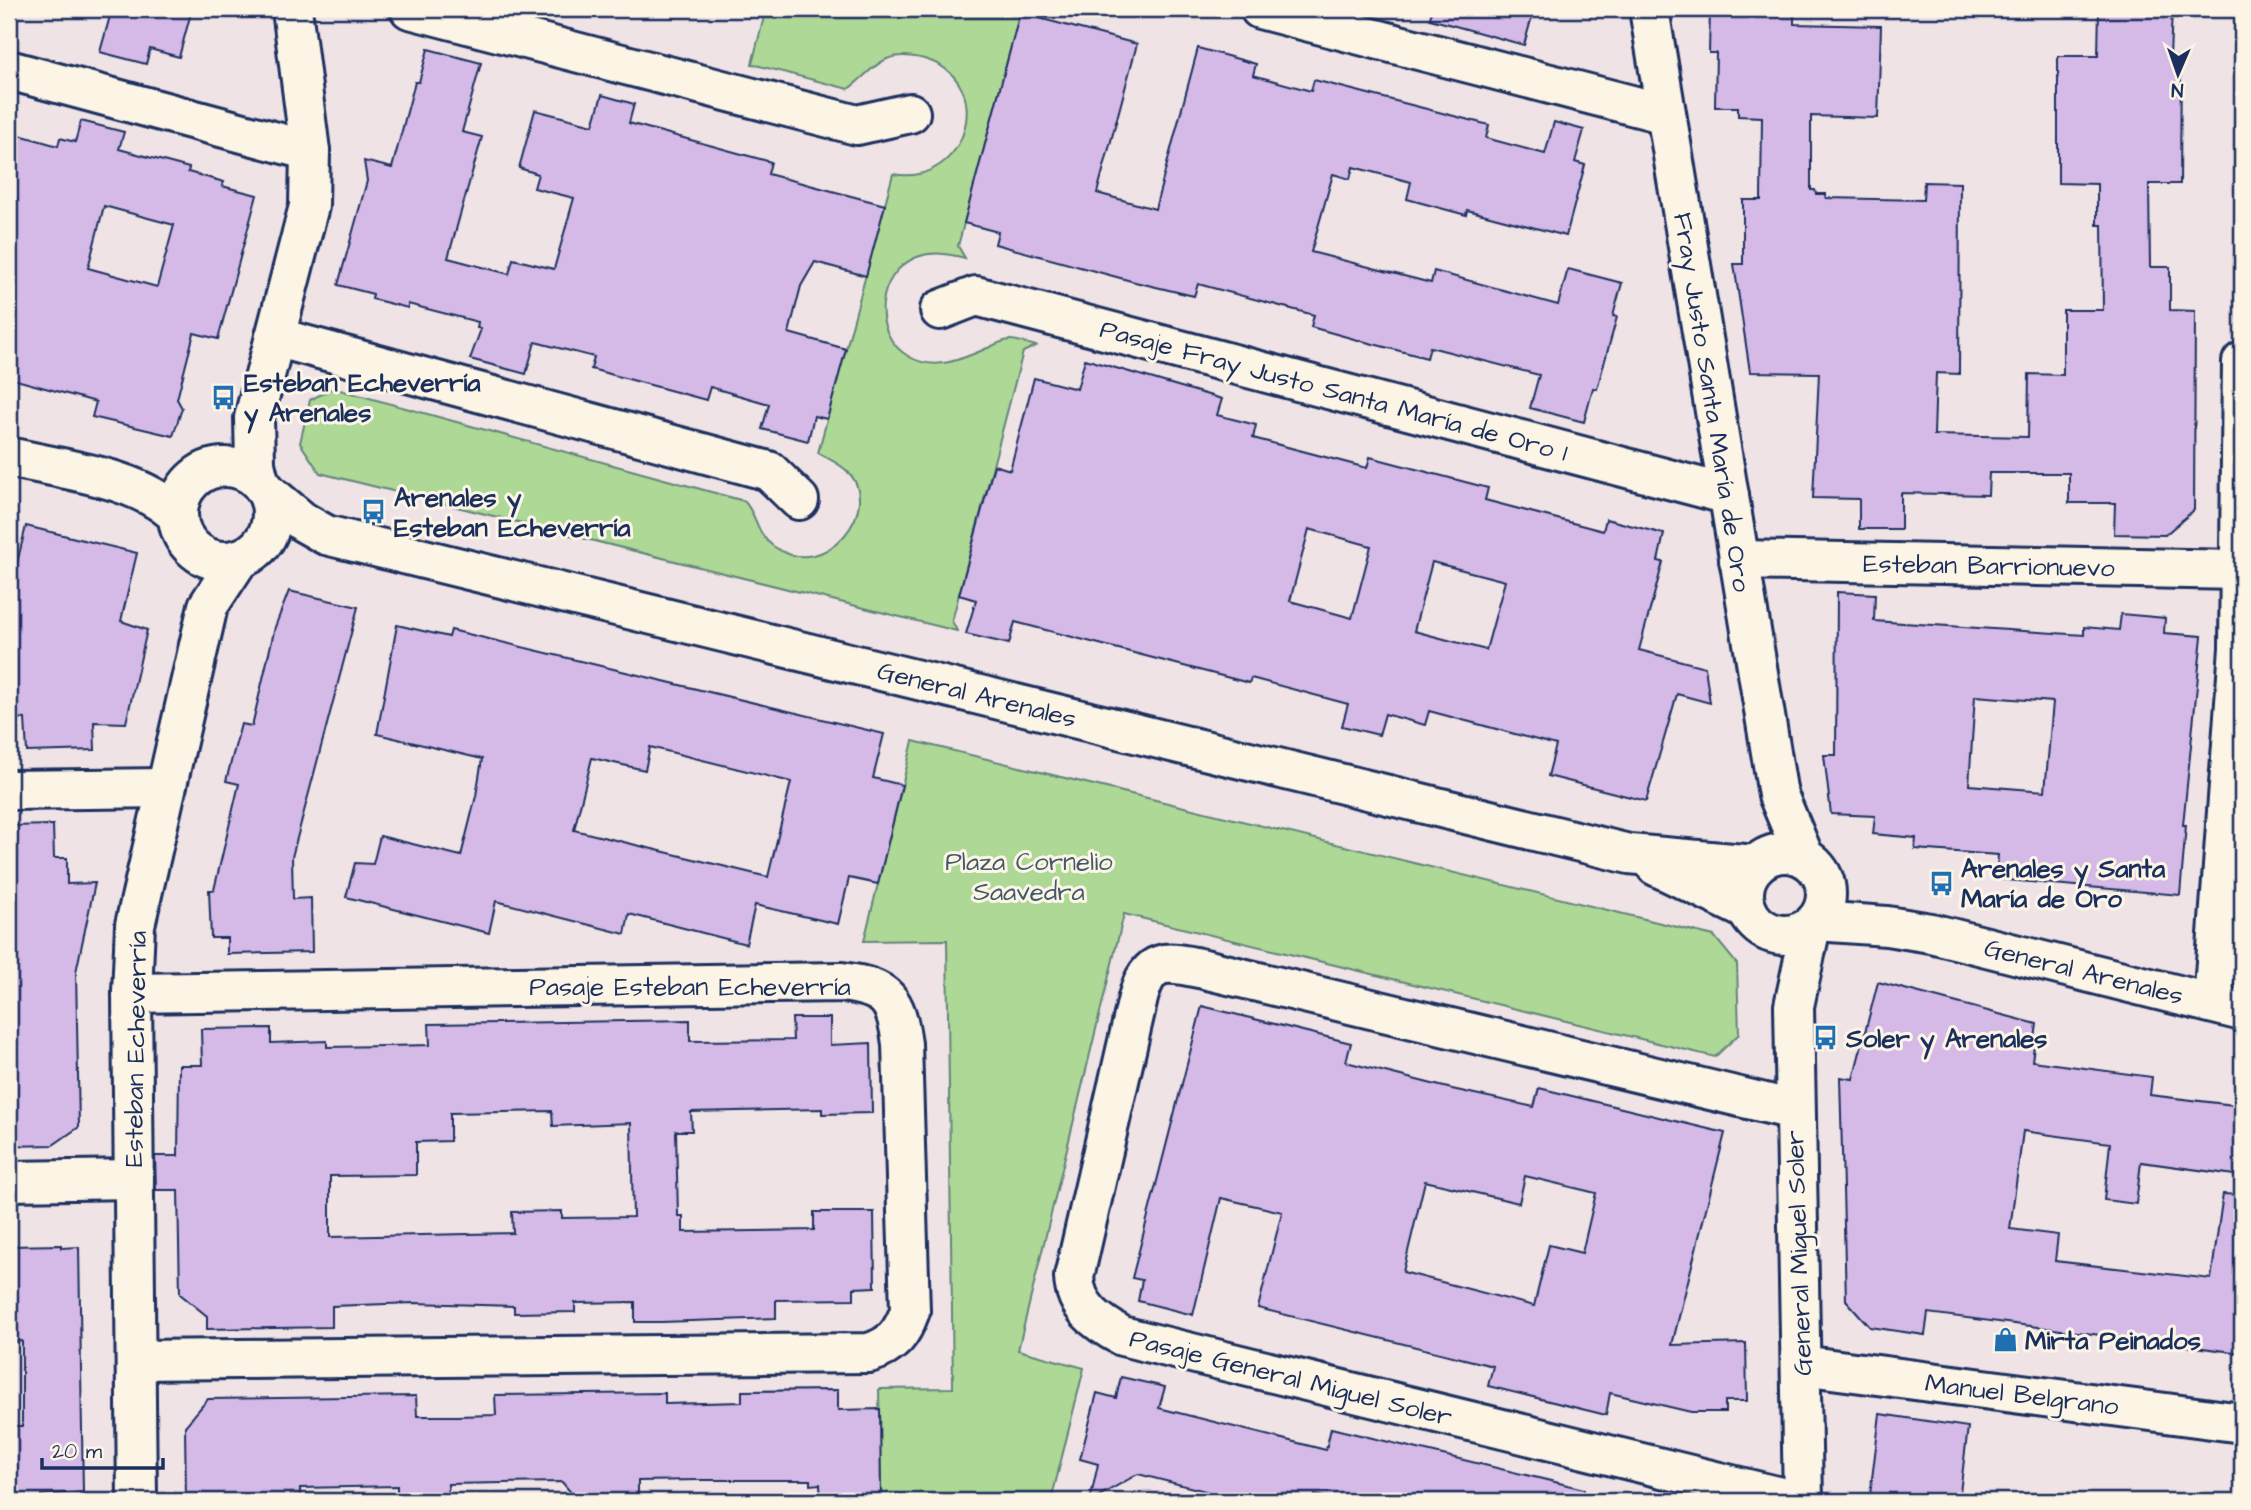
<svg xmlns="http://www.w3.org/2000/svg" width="2251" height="1510" viewBox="0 0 2251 1510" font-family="'Architects Daughter',sans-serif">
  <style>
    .green { fill: #add896; stroke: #64847a; stroke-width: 2 }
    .building { fill: #d5bae8; stroke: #1b2f5e; stroke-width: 2; fill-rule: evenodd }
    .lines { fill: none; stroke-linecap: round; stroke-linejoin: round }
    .minor-casing { stroke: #1b2f5e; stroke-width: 44 }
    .minor { stroke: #fcf5e5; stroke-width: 38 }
    .labels { text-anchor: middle; stroke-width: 6; stroke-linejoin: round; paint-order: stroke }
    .poi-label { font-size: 26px; font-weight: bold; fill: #1b2f5e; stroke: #fcf5e5; text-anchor: start }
    .street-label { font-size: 26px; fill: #1b2f5e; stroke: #fcf5e5 }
    .park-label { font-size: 26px; fill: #40596c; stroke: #fcf5e5 }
  </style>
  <rect width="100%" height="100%" fill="#f0e3e6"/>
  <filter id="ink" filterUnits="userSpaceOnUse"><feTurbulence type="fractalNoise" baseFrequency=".0143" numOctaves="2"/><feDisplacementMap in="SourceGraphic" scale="14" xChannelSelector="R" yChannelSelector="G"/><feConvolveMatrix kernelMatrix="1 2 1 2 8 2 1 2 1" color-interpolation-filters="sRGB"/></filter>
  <g filter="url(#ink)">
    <g class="green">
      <path d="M 766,9 L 1021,9 L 958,246 L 965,258 C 948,254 934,251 917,257 C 876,273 870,333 908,356 C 936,373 963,358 990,347 C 996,344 1004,340 1010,340 C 1018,340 1028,344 1036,346 L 1023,352 L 952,621 L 957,631 L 320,473 L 300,443 L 310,400 L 333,388 L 744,501 C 757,514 756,534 773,546 C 826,584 886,506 846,470 C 838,463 827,458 818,453 L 893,174 C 968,188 998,79 924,59 C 912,56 899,54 887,59 C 871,66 862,80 848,89 L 752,64 Z"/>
      <path d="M 913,741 L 1714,936 L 1737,964 L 1739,1034 L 1715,1057 L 1124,914 L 1018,1350 L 1084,1368 L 1051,1501 L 881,1501 L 879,1389 L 953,1388 L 947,940 L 864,941 Z"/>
    </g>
    <g class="building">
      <path d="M 112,9 L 192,9 L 179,57 L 150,49 L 146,64 L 100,52 Z"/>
      <path d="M 1432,9 L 1534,9 L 1524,45 L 1430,19 Z"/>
      <path d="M 1710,9 L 1794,9 L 1794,24 L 1881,26 L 1878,118 L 1811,116 L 1811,190 L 1815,190 L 1816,194 L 1826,194 L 1826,198 L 1923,200 L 1924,182 L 1960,183 L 1959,374 L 1936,373 L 1934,435 L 2028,437 L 2029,374 L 2063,375 L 2063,310 L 2103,310 L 2102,225 L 2097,225 L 2097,184 L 2058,183 L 2058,56 L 2098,56 L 2099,9 L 2172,9 L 2170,57 L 2181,57 L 2180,184 L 2149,184 L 2150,267 L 2170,267 L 2170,310 L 2195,311 L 2194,510 L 2165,535 L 2114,534 L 2115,503 L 2069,503 L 2069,473 L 1989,473 L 1988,495 L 1901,493 L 1901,529 L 1859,529 L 1859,499 L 1813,498 L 1819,373 L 1750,372 L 1734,264 L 1743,264 L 1743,200 L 1761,200 L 1762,117 L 1738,116 L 1738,107 L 1715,107 L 1716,53 L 1709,53 Z"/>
      <path d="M 1020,13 L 1137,44 L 1097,193 L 1155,209 L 1198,48 L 1256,64 L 1253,75 L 1311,91 L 1314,80 L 1489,125 L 1486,138 L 1545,154 L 1554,122 L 1584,130 L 1575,162 L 1585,165 L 1566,236 L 1467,210 L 1466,215 L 1407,199 L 1411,182 L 1353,167 L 1350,179 L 1333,174 L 1311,252 L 1431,283 L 1434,271 L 1558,305 L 1568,269 L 1622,283 L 1613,316 L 1617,317 L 1597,389 L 1593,388 L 1584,422 L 1530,408 L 1539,375 L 1430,347 L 1427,358 L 1354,339 L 1311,327 L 1314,315 L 1198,284 L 1194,296 L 1135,282 L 995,244 L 998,232 L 964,223 Z"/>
      <path d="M 428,49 L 481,63 L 462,132 L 482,137 L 448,258 L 509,274 L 513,259 L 554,269 L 574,198 L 534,188 L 538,174 L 519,168 L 535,110 L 593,125 L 602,95 L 634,104 L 629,123 L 771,162 L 768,174 L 885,205 L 866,276 L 815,262 L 801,286 L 789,333 L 846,349 L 827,419 L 814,416 L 808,441 L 762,429 L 769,404 L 710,387 L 706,400 L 684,394 L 591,369 L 594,357 L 535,342 L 526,374 L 470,359 L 481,329 L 477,328 L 478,322 L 408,304 L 408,308 L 372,299 L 373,294 L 338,285 L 367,181 L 364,161 L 392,168 L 415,82 L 419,82 Z"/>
      <path d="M 81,121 L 124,132 L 119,149 L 189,168 L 188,172 L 224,182 L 222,186 L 257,195 L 218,339 L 194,333 L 177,399 L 182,408 L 173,436 L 92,417 L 96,402 L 9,378 L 9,132 L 58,146 L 60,138 L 75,142 ZM 104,206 L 174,225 L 157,287 L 88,268 Z"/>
      <path d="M 1085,359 L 1222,399 L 1217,415 L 1256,425 L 1253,438 L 1367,468 L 1370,457 L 1488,488 L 1485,500 L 1603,531 L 1606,519 L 1664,534 L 1658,561 L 1663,562 L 1639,650 L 1705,667 L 1710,703 L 1677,694 L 1646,801 L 1548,776 L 1556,745 L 1429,711 L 1425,725 L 1385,714 L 1379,735 L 1342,726 L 1348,704 L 1251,678 L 1249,683 L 1015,622 L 1009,644 L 966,634 L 976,600 L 959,595 L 994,465 L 1010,470 L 1034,378 L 1077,389 ZM 1309,529 L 1371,546 L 1352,618 L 1290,601 ZM 1432,562 L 1505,581 L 1486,650 L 1414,631 Z"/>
      <path d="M 26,526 L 137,553 L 121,621 L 147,630 L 126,723 L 94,722 L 95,750 L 27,752 L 25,719 L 9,717 L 9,596 Z"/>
      <path d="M 289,591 L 358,607 L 292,857 L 293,899 L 311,898 L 312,952 L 227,954 L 227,938 L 211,938 L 209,890 L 214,890 L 239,784 L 226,781 L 241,724 L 252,726 L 275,627 Z"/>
      <path d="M 1837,592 L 1875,594 L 1874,621 L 2084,635 L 2084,627 L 2119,630 L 2121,614 L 2165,618 L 2164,633 L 2202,636 L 2183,825 L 2186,825 L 2180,895 L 1996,879 L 1998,855 L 1915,849 L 1916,838 L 1873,834 L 1875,816 L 1831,814 L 1824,755 L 1836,755 ZM 1975,696 L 2053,702 L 2045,791 L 1969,785 Z"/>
      <path d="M 397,625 L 449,637 L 451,630 L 884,734 L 873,778 L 902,785 L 878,884 L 849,878 L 838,924 L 755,905 L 746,944 L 629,914 L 625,934 L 496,901 L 489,933 L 346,897 L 355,863 L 373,864 L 380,836 L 461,856 L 476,796 L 482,759 L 377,734 ZM 650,747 L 791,782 L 768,877 L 574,830 L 592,758 L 645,770 Z"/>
      <path d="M 53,825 L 54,858 L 67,858 L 67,884 L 95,883 L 76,972 L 79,1127 L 53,1145 L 9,1146 L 9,826 Z"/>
      <path d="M 1878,982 L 2037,1024 L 2032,1061 L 2152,1077 L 2150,1095 L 2242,1106 L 2242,1176 L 2141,1162 L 2136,1204 L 2104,1200 L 2110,1143 L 2023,1131 L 2010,1229 L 2058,1235 L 2055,1261 L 2211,1279 L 2223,1194 L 2242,1195 L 2242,1353 L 1928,1313 L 1925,1335 L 1870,1327 L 1846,1300 L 1840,1077 L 1853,1079 Z"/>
      <path d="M 1202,1006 L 1351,1043 L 1346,1062 L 1452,1089 L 1534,1107 L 1539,1088 L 1725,1133 L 1672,1345 L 1746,1343 L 1747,1401 L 1725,1401 L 1725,1412 L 1691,1412 L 1610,1393 L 1606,1415 L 1488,1386 L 1493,1366 L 1258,1308 L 1282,1212 L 1221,1198 L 1193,1315 L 1138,1301 L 1142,1280 L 1132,1278 ZM 1525,1176 L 1596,1193 L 1582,1253 L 1549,1245 L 1534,1306 L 1403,1272 L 1425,1181 L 1519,1203 Z"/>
      <path d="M 792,1018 L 830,1018 L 830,1045 L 871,1043 L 872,1113 L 822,1114 L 822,1109 L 691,1112 L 692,1131 L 676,1131 L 678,1216 L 683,1216 L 683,1232 L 814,1230 L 814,1212 L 874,1212 L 875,1287 L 854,1288 L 854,1299 L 776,1300 L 776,1318 L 661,1322 L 635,1322 L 635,1302 L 575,1303 L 575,1312 L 514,1313 L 514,1306 L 414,1303 L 332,1306 L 332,1327 L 207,1329 L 207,1316 L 180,1294 L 178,1190 L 156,1190 L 155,1156 L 178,1156 L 179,1065 L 202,1065 L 201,1029 L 271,1028 L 271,1043 L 327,1041 L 327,1047 L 387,1046 L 430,1045 L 429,1024 L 690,1020 L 690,1041 L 793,1040 ZM 552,1111 L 553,1126 L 631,1123 L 633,1217 L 562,1218 L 562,1211 L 512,1212 L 513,1233 L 330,1237 L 330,1176 L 416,1175 L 416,1142 L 450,1141 L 450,1113 Z"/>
      <path d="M 61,1245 L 61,1248 L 79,1247 L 83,1492 L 41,1495 L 41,1501 L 9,1501 L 9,1426 L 22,1426 L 22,1341 L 9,1342 L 9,1246 Z"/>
      <path d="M 1121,1377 L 1165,1387 L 1159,1408 L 1326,1450 L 1331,1428 L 1584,1489 L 1583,1501 L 1342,1501 L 1315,1495 L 1313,1501 L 1245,1501 L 1138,1474 L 1090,1501 L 1098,1464 L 1080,1459 L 1097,1393 L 1116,1398 Z"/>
      <path d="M 838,1390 L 838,1410 L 880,1409 L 881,1500 L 821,1501 L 820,1484 L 810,1485 L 810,1480 L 699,1480 L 638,1481 L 638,1501 L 578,1501 L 562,1482 L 448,1484 L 448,1501 L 397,1501 L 397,1486 L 300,1488 L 300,1501 L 186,1501 L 185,1426 L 208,1399 L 416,1396 L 417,1416 L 456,1416 L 496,1415 L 495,1395 L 665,1393 L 665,1404 L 742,1402 L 742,1391 Z"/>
      <path d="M 1880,1414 L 1968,1427 L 1959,1501 L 1873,1501 L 1873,1494 L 1870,1495 Z"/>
    </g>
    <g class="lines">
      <defs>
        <g id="minor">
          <path d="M 410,9 L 857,125 L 910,113"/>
          <path d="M 1260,9 L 1666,114"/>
          <path d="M 1649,9 L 1778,795 L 1804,857"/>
          <path d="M 9,70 L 310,151"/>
          <path d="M 940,310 L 976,296 L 1729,495"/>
          <path d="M 275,337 L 769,471 L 799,500"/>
          <path d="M 9,457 C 63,470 137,476 177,515"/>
          <circle cx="225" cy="514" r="47"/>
          <path d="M 259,481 L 255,464 L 254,418 L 309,206 L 310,151 L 292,9"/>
          <path d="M 266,491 L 303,522 L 326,535 L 1629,854 L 1756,865"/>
          <path d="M 1739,560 L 2239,570"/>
          <path d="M 9,790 L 165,788"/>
          <circle cx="1785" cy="894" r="41"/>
          <path d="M 1656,866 L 1747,910"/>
          <path d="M 1816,921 L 1887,926 L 1931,933 L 2242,1011"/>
          <path d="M 132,993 L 842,982 C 888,988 896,999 902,1044 L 910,1311 C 902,1333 893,1346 869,1353 L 136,1360"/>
          <path d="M 2213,1003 L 2239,648 L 2242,362"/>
          <path d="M 1794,1110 L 1204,969 C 1167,961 1149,956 1138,998 L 1074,1277 C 1075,1307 1098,1323 1122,1336 L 1797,1501"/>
          <path d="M 9,1181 L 134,1179"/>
          <path d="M 1801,1365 L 2242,1423"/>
          <path d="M 137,1501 L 132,993 L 135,925 L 208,606 L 239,559"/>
          <path d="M 1803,1501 L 1794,1006 L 1811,926"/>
        </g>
      </defs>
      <use href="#minor" class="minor-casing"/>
      <use href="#minor" class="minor"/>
    </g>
  </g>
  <defs>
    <symbol id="bus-bare" viewBox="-9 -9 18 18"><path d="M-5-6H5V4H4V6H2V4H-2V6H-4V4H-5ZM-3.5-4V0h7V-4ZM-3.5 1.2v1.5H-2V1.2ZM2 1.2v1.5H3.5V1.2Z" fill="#1f6fb2" stroke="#fcf5e5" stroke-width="2.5" paint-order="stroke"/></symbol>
    <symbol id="shop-bare" viewBox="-9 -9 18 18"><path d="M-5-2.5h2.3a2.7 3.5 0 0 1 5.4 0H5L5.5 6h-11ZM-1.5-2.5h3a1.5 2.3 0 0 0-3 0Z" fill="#1f6fb2" stroke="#fcf5e5" stroke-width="2.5" paint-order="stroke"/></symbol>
  </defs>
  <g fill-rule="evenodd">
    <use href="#bus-bare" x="206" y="380" width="35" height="35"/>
    <use href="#bus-bare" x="356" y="494" width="35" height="35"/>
    <use href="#bus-bare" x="1924" y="866" width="35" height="35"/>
    <use href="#bus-bare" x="1808" y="1020" width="35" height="35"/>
    <use href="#shop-bare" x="1988" y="1322" width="35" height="35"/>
  </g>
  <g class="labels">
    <g class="poi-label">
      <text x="244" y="391">Esteban Echeverría<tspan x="244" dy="30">y Arenales</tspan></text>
      <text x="394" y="506">Arenales y<tspan x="394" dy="30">Esteban Echeverría</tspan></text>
      <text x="1961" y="877">Arenales y Santa<tspan x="1961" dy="30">María de Oro</tspan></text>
      <text x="1846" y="1047">Soler y Arenales</text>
      <text x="2025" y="1349">Mirta Peinados</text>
    </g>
    <g class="street-label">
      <text transform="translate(1334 390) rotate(15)" y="9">Pasaje Fray Justo Santa María de Oro 1</text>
      <text transform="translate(1713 402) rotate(81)" y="9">Fray Justo Santa María de Oro</text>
      <text transform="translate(1989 565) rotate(1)" y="9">Esteban Barrionuevo</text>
      <text transform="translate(977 694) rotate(14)" y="9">General Arenales</text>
      <text transform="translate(2084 971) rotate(14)" y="9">General Arenales</text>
      <text x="690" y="995">Pasaje Esteban Echeverría</text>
      <text transform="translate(135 1049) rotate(-89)" y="9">Esteban Echeverría</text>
      <text transform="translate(1798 1253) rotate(-92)" y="9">General Miguel Soler</text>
      <text transform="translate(1291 1377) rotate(14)" y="9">Pasaje General Miguel Soler</text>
      <text transform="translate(2022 1394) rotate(7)" y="9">Manuel Belgrano</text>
    </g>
    <g class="park-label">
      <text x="1029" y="870">Plaza Cornelio<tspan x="1029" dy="30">Saavedra</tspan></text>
    </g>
  </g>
  <rect width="2251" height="1510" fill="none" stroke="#fcf5e5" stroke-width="35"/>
  <rect x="18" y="18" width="2216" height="1475" fill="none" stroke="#1b2f5e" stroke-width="2.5" filter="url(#ink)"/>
  <g transform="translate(2178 74) rotate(182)" stroke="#fcf5e5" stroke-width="5" paint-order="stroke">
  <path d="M0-5L12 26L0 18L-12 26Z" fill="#1b2f5e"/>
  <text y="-10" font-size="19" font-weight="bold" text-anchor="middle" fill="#1b2f5e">N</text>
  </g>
  <path d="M42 1458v10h121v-10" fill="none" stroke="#1b2f5e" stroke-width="3.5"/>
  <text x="52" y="1458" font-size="21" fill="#1b2f5e" stroke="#fcf5e5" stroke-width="5" paint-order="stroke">20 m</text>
</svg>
